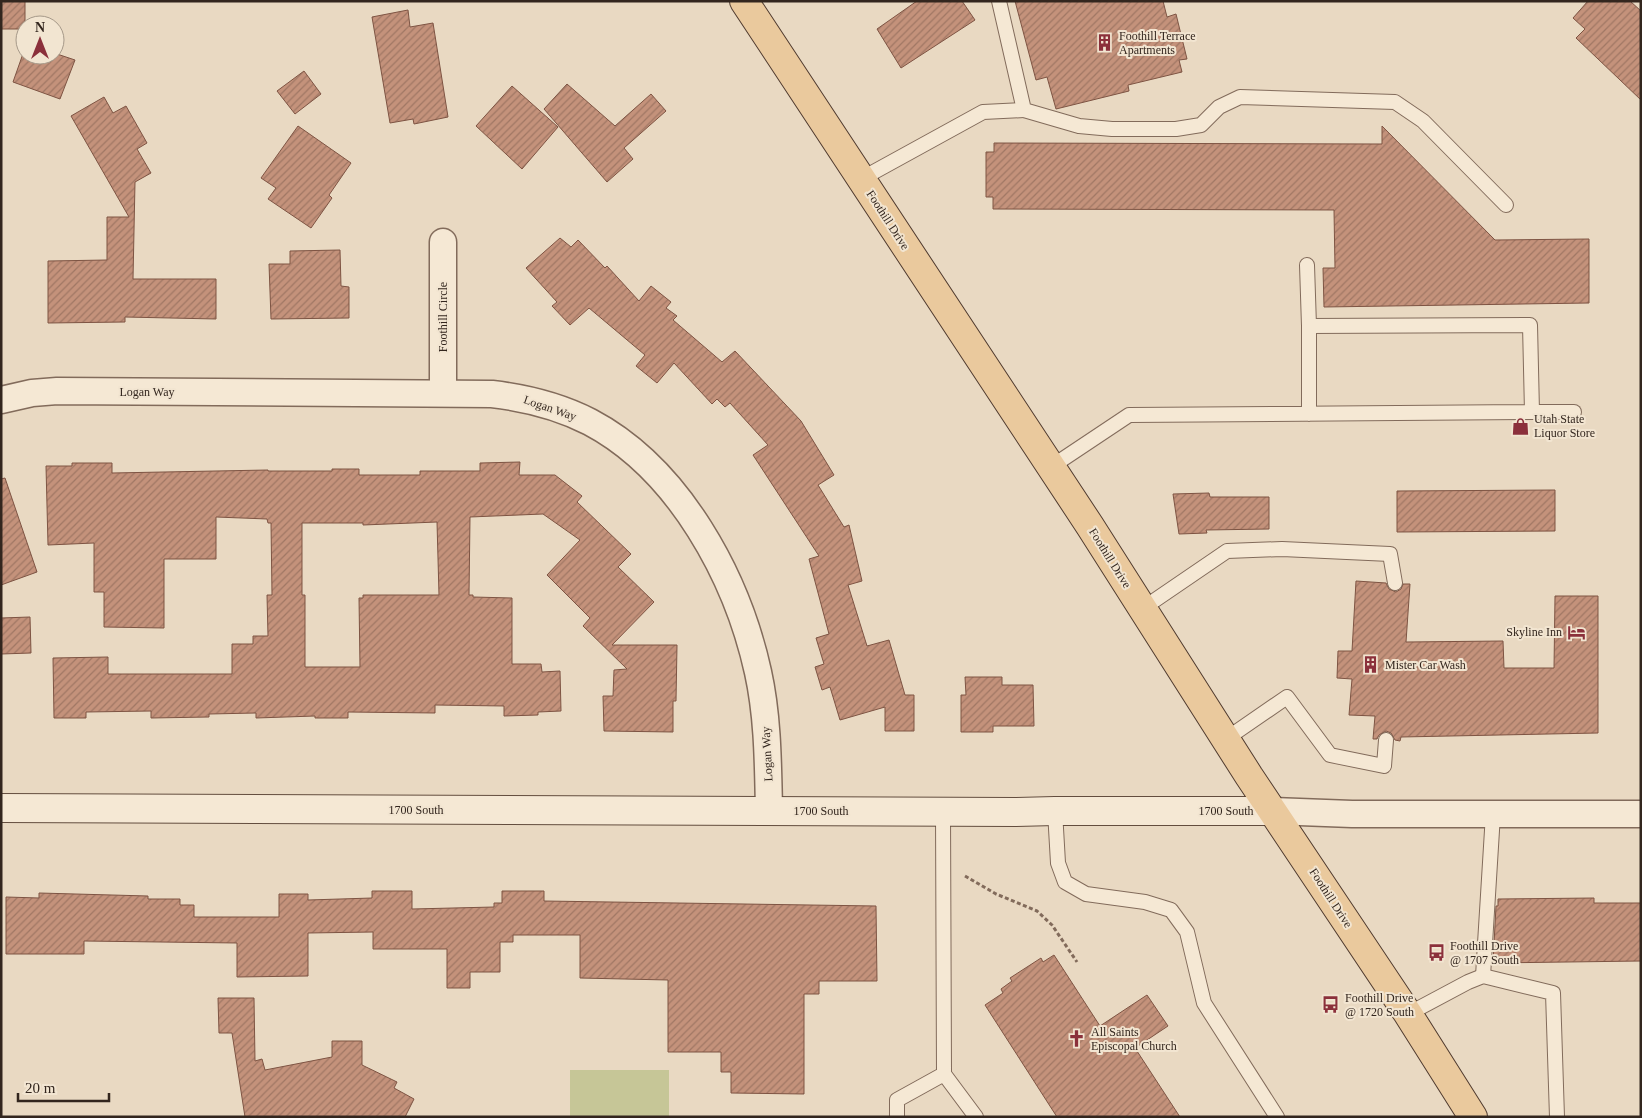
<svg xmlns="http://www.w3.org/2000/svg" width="1642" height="1118" viewBox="0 0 1642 1118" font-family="Georgia,serif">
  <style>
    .pitch { fill: #c6c697 }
    .building { fill: url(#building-hatch); stroke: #7e5443; fill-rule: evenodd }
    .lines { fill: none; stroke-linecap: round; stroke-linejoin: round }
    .lane-casing { stroke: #826b5b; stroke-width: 16 }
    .street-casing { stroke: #826b5b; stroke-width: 29 }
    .secondary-casing { stroke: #634d3e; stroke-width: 30 }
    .primary-casing { stroke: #503b2f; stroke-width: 30 }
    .path { stroke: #826b5b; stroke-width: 3; stroke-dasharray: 4 2.5; stroke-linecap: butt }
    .lane { stroke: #f5e8d4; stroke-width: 14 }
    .street { stroke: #f5e8d4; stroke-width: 26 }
    .secondary { stroke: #f5e8d4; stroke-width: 28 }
    .primary { stroke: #eac99d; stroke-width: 28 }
    .labels { text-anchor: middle; stroke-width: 4; stroke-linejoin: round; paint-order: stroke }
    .poi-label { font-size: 12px; fill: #33261e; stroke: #f2e5d1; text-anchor: start }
    .street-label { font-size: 12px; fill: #33261e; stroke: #f2e5d1 }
  </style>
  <defs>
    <pattern id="building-hatch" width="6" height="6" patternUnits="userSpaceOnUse" patternTransform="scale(1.25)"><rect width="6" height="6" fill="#c4927b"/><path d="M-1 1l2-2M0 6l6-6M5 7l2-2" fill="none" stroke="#a07764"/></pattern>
  </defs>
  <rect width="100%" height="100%" fill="#e9d9c2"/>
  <rect class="pitch" x="570" y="1070" width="99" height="47"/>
  <g class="building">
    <rect x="1" y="1" width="24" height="28"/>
    <path d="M 917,1 L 962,1 L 975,20 L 901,68 L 877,29 Z"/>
    <path d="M 1015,1 L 1163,1 L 1167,17 L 1176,14 L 1187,59 L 1179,60 L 1182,72 L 1128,85 L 1129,91 L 1056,109 L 1047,77 L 1036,80 Z"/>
    <path d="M 1588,1 L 1630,1 L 1641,11 L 1641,100 L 1576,38 L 1585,29 L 1573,18 Z"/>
    <path d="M 408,10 L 410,27 L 433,23 L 448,117 L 414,124 L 413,119 L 390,123 L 372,17 Z"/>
    <path d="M 55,35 L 62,38 L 57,54 L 75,60 L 60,99 L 13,82 L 25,48 L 25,55 L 55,55 Z"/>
    <path d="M 304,71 L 321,94 L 295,114 L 277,91 Z"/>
    <path d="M 567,84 L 615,126 L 651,94 L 666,111 L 624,148 L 633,159 L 607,182 L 544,109 Z"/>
    <path d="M 512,86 L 558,127 L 522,169 L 476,126 Z"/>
    <path d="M 104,97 L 113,113 L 126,106 L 147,143 L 137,149 L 151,173 L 135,182 L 133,279 L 216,279 L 216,319 L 125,317 L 125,322 L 48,323 L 48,261 L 107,260 L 107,217 L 129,217 L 71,116 Z"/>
    <path d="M 298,126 L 351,163 L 329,195 L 332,198 L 311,228 L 268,199 L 276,188 L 261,178 Z"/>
    <path d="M 1382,126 L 1495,240 L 1589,239 L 1589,303 L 1324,307 L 1323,268 L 1335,268 L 1334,210 L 993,209 L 993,197 L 986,197 L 986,152 L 994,152 L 994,143 L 1382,144 Z"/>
    <path d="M 560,238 L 571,247 L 578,240 L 605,268 L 607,266 L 639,301 L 651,286 L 671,302 L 666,308 L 677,316 L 673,320 L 722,362 L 735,351 L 801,421 L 834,475 L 818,485 L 844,527 L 849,525 L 862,581 L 848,585 L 867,646 L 889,640 L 905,695 L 914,695 L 914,731 L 885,731 L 885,707 L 840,720 L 830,687 L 822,690 L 815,667 L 824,664 L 816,638 L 829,634 L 809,559 L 819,556 L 753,455 L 768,445 L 730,403 L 725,407 L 717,399 L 712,404 L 674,363 L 657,383 L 636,366 L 645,355 L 589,308 L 570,325 L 552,306 L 557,302 L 526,268 Z"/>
    <path d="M 340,250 L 341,286 L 349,287 L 349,318 L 271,319 L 269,264 L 290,264 L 290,251 Z"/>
    <path d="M 520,462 L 519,475 L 555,475 L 582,496 L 577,502 L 631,554 L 618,567 L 654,602 L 612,645 L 677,645 L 676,701 L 673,701 L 673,732 L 604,731 L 603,696 L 613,696 L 614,670 L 627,669 L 583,626 L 590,618 L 547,575 L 580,540 L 543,514 L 470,517 L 469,595 L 473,595 L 473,597 L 512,598 L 512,664 L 541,664 L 542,672 L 560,671 L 561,711 L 538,712 L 538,715 L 504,716 L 504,706 L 435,705 L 435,713 L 348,712 L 348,718 L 315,718 L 315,716 L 256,718 L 256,713 L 209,714 L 209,717 L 151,718 L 151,711 L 86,712 L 86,718 L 54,718 L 53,658 L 108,657 L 108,674 L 232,674 L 232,644 L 253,644 L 253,636 L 268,636 L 267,595 L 272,595 L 271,523 L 268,523 L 267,519 L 216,517 L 216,559 L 164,559 L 164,628 L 104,627 L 104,592 L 94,592 L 94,543 L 48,545 L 46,466 L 72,466 L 72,463 L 112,463 L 112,473 L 268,470 L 268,471 L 332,471 L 332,469 L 359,469 L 359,475 L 420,475 L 420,471 L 480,471 L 480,463 ZM 437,522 L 439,595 L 363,595 L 363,598 L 359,598 L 360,667 L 305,667 L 305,595 L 302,595 L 302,523 L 363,523 L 363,525 Z"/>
    <path d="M 5,478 L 37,572 L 1,585 L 1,479 Z"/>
    <path d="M 1555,490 L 1555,531 L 1397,532 L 1397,491 Z"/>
    <path d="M 1209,493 L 1210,497 L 1269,497 L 1269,529 L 1206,530 L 1207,533 L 1179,534 L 1173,494 Z"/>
    <path d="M 1356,581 L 1386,583 L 1389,589 L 1396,592 L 1401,589 L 1403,584 L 1410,584 L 1406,642 L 1503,641 L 1504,668 L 1554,668 L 1555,596 L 1598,596 L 1598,733 L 1401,737 L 1400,741 L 1395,740 L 1391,733 L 1386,731 L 1379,735 L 1377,739 L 1373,739 L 1375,716 L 1349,715 L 1352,679 L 1337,678 L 1338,651 L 1352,651 Z"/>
    <path d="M 30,617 L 31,653 L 1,654 L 1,618 Z"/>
    <path d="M 965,677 L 1002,677 L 1002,685 L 1033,685 L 1034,726 L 993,726 L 993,732 L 961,732 L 961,695 L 966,695 Z"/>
    <path d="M 372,891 L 412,891 L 412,909 L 494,907 L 494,903 L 502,903 L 502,891 L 544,891 L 544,901 L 876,906 L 877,981 L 819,981 L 819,994 L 804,994 L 804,1094 L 731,1093 L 731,1072 L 721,1072 L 721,1052 L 668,1052 L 668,980 L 580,978 L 580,935 L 513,935 L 513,942 L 500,942 L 500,972 L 470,972 L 470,988 L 447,988 L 447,949 L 373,949 L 373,932 L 308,933 L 308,976 L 237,977 L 237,943 L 84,941 L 84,954 L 6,954 L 6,897 L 39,898 L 39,893 L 148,896 L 148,899 L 180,899 L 180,905 L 194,905 L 194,917 L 279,917 L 279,894 L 308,894 L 308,900 L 372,898 Z"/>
    <path d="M 1594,898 L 1594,903 L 1641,903 L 1641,961 L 1493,963 L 1496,906 L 1498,906 L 1498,899 Z"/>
    <path d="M 1054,955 L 1100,1026 L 1147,995 L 1168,1026 L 1135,1048 L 1180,1117 L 1057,1117 L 985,1005 L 1003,993 L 1001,989 L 1012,981 L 1010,978 L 1041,958 L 1043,962 Z"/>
    <path d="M 218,998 L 254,998 L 255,1061 L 262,1059 L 265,1070 L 332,1057 L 332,1041 L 362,1041 L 362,1065 L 397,1082 L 394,1088 L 414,1099 L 405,1117 L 245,1117 L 232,1033 L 219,1033 Z"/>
  </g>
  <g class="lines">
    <defs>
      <g id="lane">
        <path d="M 999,1 L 1024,110 L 1079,126 L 1112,129 L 1176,129 L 1201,125 L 1219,107 L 1240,97 L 1395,102 L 1423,121 L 1506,205"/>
        <path d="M 861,179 L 983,112 L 1024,110"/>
        <path d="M 1307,265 L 1309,326"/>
        <path d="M 1532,412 L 1574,412"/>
        <path d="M 1051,467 L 1129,415 L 1532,412 L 1530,325 L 1309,326 L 1309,414"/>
        <path d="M 1142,609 L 1227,551 L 1282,549 L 1390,554 L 1395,583"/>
        <path d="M 1226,739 L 1287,697 L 1330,755 L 1384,766 L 1386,740"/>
        <path d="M 1055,811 L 1058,863 L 1065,882 L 1086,894 L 1145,902 L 1171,910 L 1187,932 L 1204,1003 L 1277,1117"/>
        <path d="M 1483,976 L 1493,814"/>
        <path d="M 1408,1014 L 1468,982 L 1483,976 L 1553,993 L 1557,1117"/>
        <path d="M 944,1074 L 976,1117"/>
        <path d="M 897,1117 L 897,1100 L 944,1074 L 943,812"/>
      </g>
      <g id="street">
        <path d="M 443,393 L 443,242"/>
        <path d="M 1,400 L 32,393 L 57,391 L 492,394 C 526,398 559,406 590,422 C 679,469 737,577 758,672 C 768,717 768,765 769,811"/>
        <path d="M 1273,811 L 1352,814 L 1641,814"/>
      </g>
      <path id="secondary" d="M 1,808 L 1015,812 L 1055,811 L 1273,811"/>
      <path id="primary" d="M 744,1 L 1090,526 L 1249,776 L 1408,1014 L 1473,1117"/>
    </defs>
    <use href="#lane" class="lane-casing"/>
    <use href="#street" class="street-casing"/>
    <use href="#secondary" class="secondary-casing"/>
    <use href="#primary" class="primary-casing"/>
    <path class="path" d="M 965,876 L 996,894 L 1037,911 L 1052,925 L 1077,962"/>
    <use href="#lane" class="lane"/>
    <use href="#street" class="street"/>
    <use href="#secondary" class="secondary"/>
    <use href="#primary" class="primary"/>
  </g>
  <defs>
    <symbol id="building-bare" viewBox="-9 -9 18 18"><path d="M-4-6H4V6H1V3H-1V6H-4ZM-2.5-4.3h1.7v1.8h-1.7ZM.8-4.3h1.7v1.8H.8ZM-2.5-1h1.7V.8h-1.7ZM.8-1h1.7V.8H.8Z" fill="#8b303b" stroke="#f2e5d1" stroke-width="2.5" paint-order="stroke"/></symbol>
    <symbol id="shop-bare" viewBox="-9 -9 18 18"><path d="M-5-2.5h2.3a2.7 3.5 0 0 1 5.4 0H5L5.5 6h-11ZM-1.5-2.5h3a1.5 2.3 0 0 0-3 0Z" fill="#8b303b" stroke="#f2e5d1" stroke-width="2.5" paint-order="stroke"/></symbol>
    <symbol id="hotel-bare" viewBox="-9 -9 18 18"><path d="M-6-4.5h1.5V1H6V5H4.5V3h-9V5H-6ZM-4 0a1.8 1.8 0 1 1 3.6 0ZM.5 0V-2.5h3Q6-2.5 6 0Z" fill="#8b303b" stroke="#f2e5d1" stroke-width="2.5" paint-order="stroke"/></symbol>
    <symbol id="bus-bare" viewBox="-9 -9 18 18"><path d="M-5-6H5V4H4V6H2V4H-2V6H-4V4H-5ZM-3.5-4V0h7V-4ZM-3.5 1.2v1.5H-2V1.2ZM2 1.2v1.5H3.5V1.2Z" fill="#8b303b" stroke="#f2e5d1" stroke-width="2.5" paint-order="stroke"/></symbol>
    <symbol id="church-bare" viewBox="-9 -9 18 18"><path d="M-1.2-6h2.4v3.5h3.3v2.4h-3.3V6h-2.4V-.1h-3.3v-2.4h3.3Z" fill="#8b303b" stroke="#f2e5d1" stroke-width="2.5" paint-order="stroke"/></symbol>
  </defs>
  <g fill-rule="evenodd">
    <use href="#building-bare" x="1092" y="30" width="25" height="25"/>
    <use href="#shop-bare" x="1508" y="414" width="25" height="25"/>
    <use href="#hotel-bare" x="1564" y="620" width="25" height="25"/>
    <use href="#building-bare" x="1358" y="652" width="25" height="25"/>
    <use href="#bus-bare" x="1424" y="940" width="25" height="25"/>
    <use href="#bus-bare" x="1318" y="992" width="25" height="25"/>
    <use href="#church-bare" x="1064" y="1026" width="25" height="25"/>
  </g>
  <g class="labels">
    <g class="poi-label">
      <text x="1119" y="40">Foothill Terrace<tspan x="1119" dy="14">Apartments</tspan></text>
      <text x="1534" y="423">Utah State<tspan x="1534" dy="14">Liquor Store</tspan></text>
      <text x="1562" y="636" text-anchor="end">Skyline Inn</text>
      <text x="1385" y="669">Mister Car Wash</text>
      <text x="1450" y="950">Foothill Drive<tspan x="1450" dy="14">@ 1707 South</tspan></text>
      <text x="1345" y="1002">Foothill Drive<tspan x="1345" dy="14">@ 1720 South</tspan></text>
      <text x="1091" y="1036">All Saints<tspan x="1091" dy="14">Episcopal Church</tspan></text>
    </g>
    <g class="street-label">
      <text transform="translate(888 220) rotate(57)" y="4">Foothill Drive</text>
      <text transform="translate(443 317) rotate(-90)" y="4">Foothill Circle</text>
      <text x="147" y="396">Logan Way</text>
      <text transform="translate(550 408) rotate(19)" y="4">Logan Way</text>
      <text transform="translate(1110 558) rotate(58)" y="4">Foothill Drive</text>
      <text transform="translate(767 754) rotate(-93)" y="4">Logan Way</text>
      <text x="416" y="814">1700 South</text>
      <text x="821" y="815">1700 South</text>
      <text x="1226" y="815">1700 South</text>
      <text transform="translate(1331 898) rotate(57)" y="4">Foothill Drive</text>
    </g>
  </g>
  <rect width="1642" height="1118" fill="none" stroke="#33261e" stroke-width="5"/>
  <g transform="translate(40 40)"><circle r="24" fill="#f2e5d1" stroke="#a69989"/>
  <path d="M0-4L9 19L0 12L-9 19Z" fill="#8b303b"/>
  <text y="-8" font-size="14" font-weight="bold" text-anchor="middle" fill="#33261e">N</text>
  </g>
  <path d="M18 1093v8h91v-8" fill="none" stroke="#33261e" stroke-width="2.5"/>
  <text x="25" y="1093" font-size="15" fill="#33261e" stroke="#f2e5d1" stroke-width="4" paint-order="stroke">20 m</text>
</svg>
